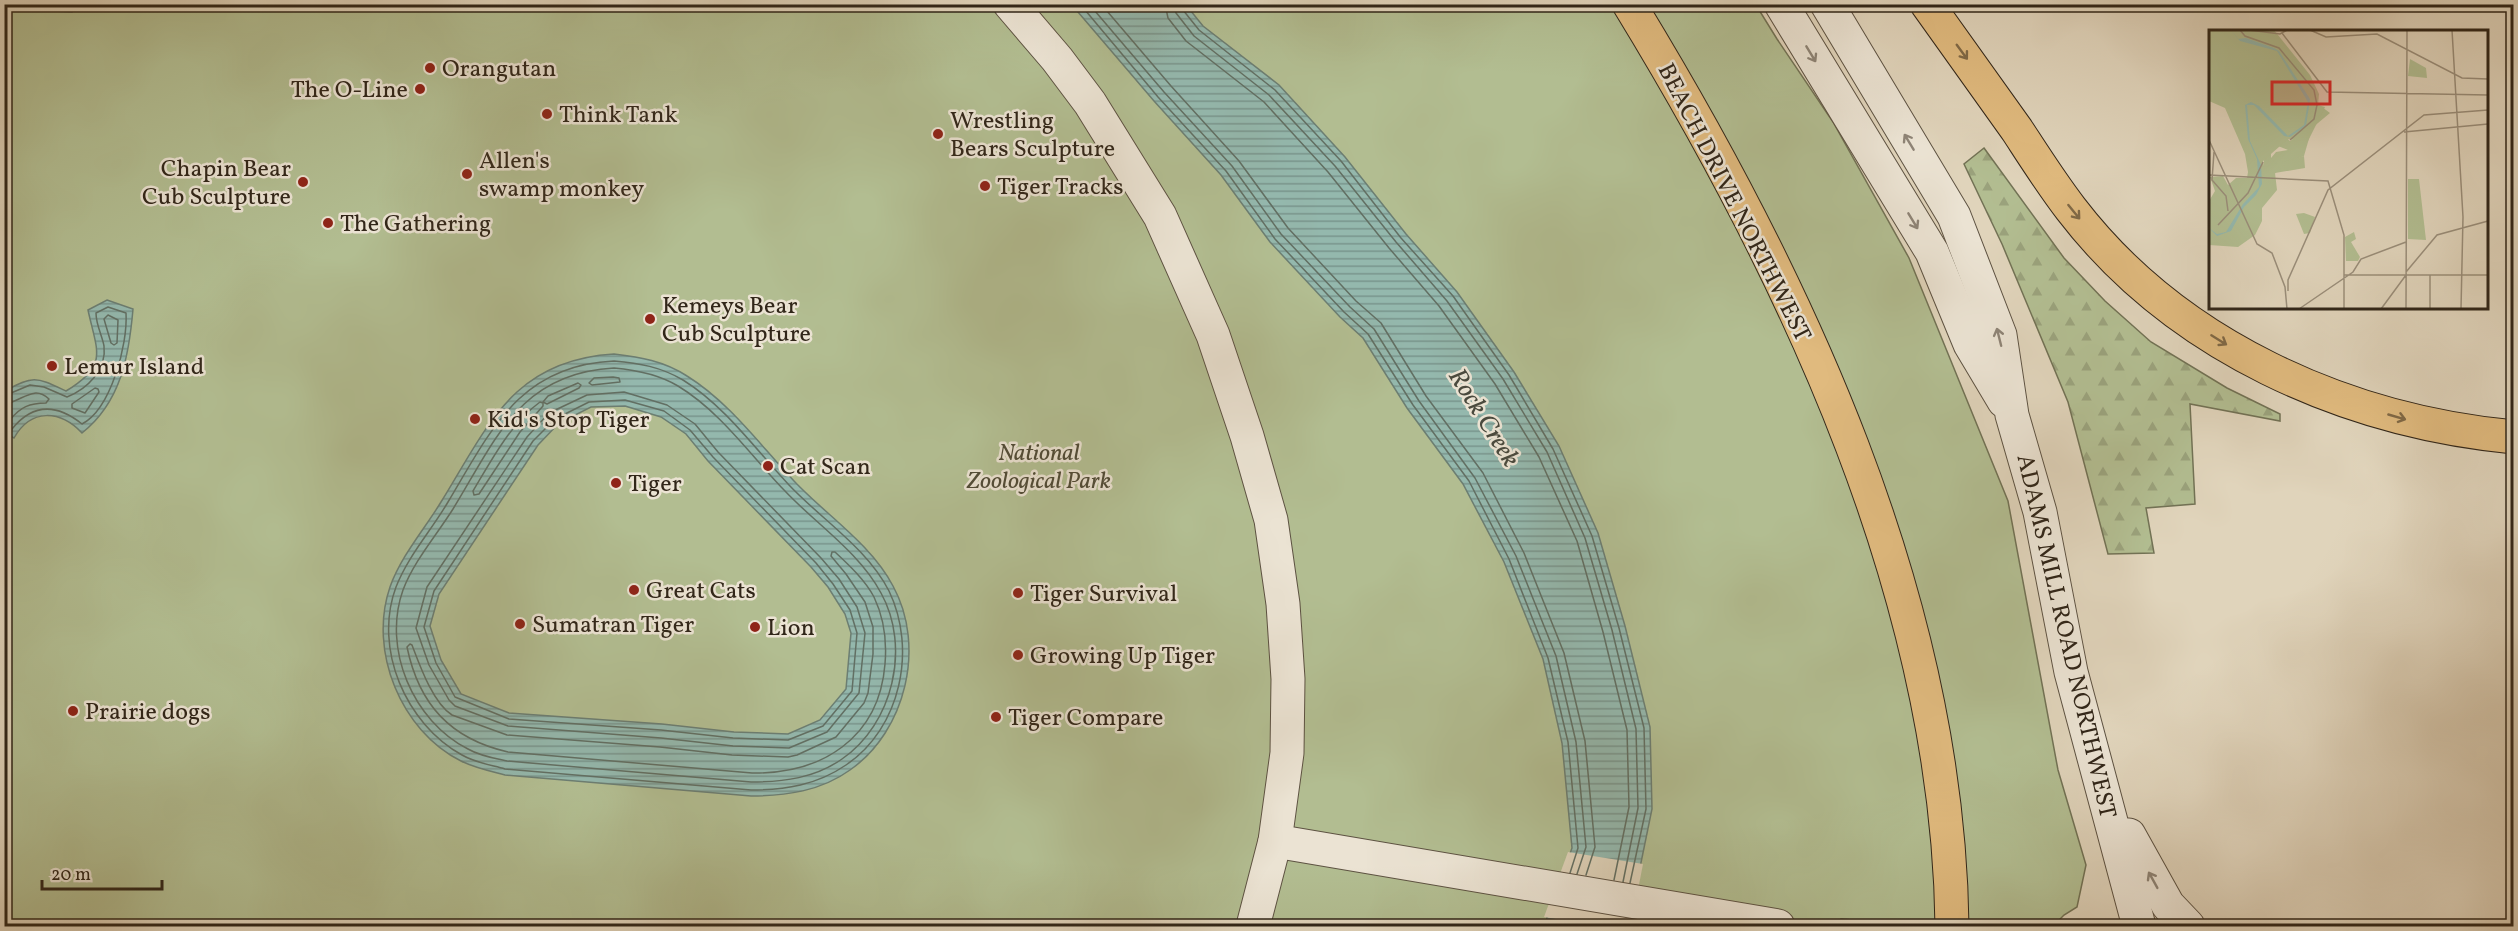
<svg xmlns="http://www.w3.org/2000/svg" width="2518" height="931" viewBox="0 0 2518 931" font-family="Vollkorn,serif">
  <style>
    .forest { fill: url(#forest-firs); stroke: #727255; stroke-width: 1.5 }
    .park { fill: #b2bd91; stroke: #727255; stroke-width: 1.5 }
    .water { fill: url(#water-rules); stroke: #6c7e72; stroke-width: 1.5; fill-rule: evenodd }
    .pier { fill: #e0d4bb }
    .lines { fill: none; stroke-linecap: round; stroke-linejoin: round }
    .shore { stroke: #626f63; stroke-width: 1.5 }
    .minor-casing { stroke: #5d5242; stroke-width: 35 }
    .major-casing { stroke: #312619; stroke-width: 35 }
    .minor { stroke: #ebe3d3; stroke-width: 33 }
    .major { stroke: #e0ba7e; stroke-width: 33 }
    .oneway { stroke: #806946 }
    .oneway2 { stroke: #8e8476 }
    .poi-dot { fill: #8f2418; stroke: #ebe3d3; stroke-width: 2 }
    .labels { text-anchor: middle; stroke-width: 5; stroke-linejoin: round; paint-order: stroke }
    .poi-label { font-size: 24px; fill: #312619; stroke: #ebe3d3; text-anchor: start }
    .street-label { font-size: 24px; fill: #312619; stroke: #ebe3d3 }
    .park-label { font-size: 24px; font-style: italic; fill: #514c37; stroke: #ebe3d3 }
    .water-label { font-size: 26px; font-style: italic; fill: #4a4a3e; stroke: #ebe3d3 }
    .inset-road { fill: none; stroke: #9a8e7a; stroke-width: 1.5 }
    .view { fill: #d62828; fill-opacity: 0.15; stroke: #d62828; stroke-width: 3 }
    .inset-edge { fill: none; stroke: #312619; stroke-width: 3 }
  </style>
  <defs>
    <pattern id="forest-firs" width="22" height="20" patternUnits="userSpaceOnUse" patternTransform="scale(1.5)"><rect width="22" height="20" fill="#b2bd91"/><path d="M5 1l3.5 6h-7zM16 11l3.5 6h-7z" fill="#9aa27c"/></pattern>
    <pattern id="water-rules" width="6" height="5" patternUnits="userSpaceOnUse" patternTransform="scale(1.5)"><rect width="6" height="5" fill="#94b8ad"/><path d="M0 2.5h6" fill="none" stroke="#79958c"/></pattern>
  </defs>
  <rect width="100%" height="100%" fill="#e0d4bb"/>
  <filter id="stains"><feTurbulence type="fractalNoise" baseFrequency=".00333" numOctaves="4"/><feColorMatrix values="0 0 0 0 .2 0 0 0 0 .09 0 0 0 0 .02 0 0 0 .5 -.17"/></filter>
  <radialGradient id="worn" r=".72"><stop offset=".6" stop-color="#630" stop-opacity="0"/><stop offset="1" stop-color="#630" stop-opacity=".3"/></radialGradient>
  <path class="forest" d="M 1984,148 L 2064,258 L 2105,301 L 2151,342 L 2227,388 L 2280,414 L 2280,421 L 2190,404 L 2195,504 L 2146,508 L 2154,553 L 2108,554 L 2068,402 L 2002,244 L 1964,164 Z"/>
  <path class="park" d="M 5,4 L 1756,5 L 1777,39 L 1833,122 L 1909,258 L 2008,501 L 2058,770 L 2086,865 L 2077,907 L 2064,915 L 2053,926 L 1878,926 L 1877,922 L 1841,919 L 1840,926 L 5,926 Z"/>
  <g class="water">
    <path d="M 15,5 L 77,5 L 72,12 L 36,10 Z"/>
    <path d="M 1072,5 L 1186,5 L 1203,26 L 1279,85 L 1345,157 L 1406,234 L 1457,292 L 1514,372 L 1559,446 L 1598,533 L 1625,626 L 1650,727 L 1652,809 L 1628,926 L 1544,926 L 1572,848 L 1562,743 L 1543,659 L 1504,562 L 1463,484 L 1407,408 L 1363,338 L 1340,317 L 1270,242 L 1221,175 L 1154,101 Z"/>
    <path d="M 107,300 L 133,309 C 129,356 121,402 82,433 C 60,410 31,408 14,438 L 5,433 L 5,391 C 34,375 36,377 66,391 C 109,365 97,352 88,310 Z"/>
    <path d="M 614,354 C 640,357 664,361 687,376 C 729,402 760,445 794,481 C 826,515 871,544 893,586 C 926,646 906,731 850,770 C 821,791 786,796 751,796 L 505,775 C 490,771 475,768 461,761 C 401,731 368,651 390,587 C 401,556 424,530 441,502 C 488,426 513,360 614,354 ZM 625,406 L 661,417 L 686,434 L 708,461 L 811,567 L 828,587 L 845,614 L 851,633 L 846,689 L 820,720 L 788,734 L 734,732 L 662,724 L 509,713 L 461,694 L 441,660 L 430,626 L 439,594 L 538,445 L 559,423 L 591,407 Z"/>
  </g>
  <path class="pier" d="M 1568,852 L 1643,864 L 1631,926 L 1599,926 L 1544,917 Z"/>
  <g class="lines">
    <g class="shore">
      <path d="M 1080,4 L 1158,97 L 1226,171 L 1275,239 L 1344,312 L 1368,334 L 1413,405 L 1469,481 L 1509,559 L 1548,658 L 1568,742 L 1578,848 L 1570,873"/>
      <path d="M 1089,4 L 1164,92 L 1232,166 L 1281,234 L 1350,307 L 1374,329 L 1419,401 L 1475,478 L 1516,556 L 1556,656 L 1576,742 L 1586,847 L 1577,874"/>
      <path d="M 1101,4 L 1171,86 L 1239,161 L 1288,228 L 1356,301 L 1381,323 L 1426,396 L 1483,473 L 1524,553 L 1564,653 L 1585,741 L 1595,847 L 1586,875"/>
      <path d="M 1165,4 L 1168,18 L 1186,41 L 1264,102 L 1328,172 L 1389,248 L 1439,306 L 1495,384 L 1539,457 L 1577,541 L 1603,632 L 1627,730 L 1629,807 L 1614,880"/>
      <path d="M 1174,4 L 1176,13 L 1194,36 L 1269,95 L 1335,166 L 1396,242 L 1447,301 L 1503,379 L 1547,452 L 1585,538 L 1612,630 L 1636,729 L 1638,808 L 1623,882"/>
      <path d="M 1182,4 L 1183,10 L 1199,30 L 1275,90 L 1341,161 L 1401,238 L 1453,296 L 1509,375 L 1553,449 L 1592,536 L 1619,628 L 1644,728 L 1646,809 L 1630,883"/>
      <path d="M 108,315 L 118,320 L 117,343 L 114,345 L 111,343 L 104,319 Z"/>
      <path d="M 614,361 C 639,363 661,367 683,380 C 725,406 756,450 789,485 C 821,519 867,548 889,591 C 917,649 901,728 846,765 C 817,785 785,790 751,790 L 505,769 C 491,765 476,763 462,755 C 406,724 373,649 396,587 C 408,556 431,531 448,502 C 491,430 520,365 614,361 Z"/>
      <path d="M 614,368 C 637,370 658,374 678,386 C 721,412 751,456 785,491 C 816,524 859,552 881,593 C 911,647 893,724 842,759 C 815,778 784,782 751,782 L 507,761 C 493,758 480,756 468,749 C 413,721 382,649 403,590 C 414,561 436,536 453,509 C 496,439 520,373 614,368 Z"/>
      <path d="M 613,377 L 619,378 L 620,382 L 592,385 L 589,383 L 594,378 Z"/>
      <path d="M 578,383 L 581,385 L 579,388 L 547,404 L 543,402 L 548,396 Z"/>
      <path d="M 95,388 L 98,389 L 99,392 L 85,413 L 72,408 L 72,404 Z"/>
      <path d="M 624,392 L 667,405 L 695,424 L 718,452 L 821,558 L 839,579 L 857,607 L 865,633 L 859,693 L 827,732 L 789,748 L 733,746 L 661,738 L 508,726 L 455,706 L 449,700 L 429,665 L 416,628 L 427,587 L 527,437 L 549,413 L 587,395 Z"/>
      <path d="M 4,396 L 30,385 L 44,387 L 67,397 C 87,389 107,370 104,346 C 102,335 96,325 96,313 L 108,307 L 126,313 C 128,344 111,409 82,424 C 57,404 33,403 12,429 L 4,428"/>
      <path d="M 625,400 L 664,411 L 690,430 L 713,457 L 816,563 L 833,584 L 850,610 L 857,633 L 852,691 L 823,726 L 788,740 L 733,738 L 661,730 L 509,719 L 455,697 L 436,663 L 424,627 L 434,591 L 533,441 L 555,419 L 589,402 Z"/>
      <path d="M 540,402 L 543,403 L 543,406 L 520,432 L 479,494 L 474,495 L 473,491 C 491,461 511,423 540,402 Z"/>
      <path d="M 4,404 C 22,402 33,384 49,399 L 46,403 C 30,403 20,407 10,420 L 4,421"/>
      <path d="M 832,552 L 835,552 C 849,565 865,580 874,597 C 884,618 887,641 885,664 C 879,739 821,774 752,773 L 508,752 C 451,739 419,705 407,647 L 410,644 L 412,645 C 420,666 433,703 452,715 L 507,735 L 660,747 L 732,755 L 788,757 L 797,755 L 836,737 L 864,703 L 868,693 L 873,654 L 873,627 L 865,602 L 846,574 L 831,556 Z"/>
    </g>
    <defs>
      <g id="minor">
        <path d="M 1010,4 L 1057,59 L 1090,103 L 1160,216 L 1213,335 L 1247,436 L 1271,520 L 1283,604 L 1288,679 L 1287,753 L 1275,841 L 1253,926"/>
        <path d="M 1781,4 L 1932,252 L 1970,344 L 2004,401"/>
        <path d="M 1827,4 L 1954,216 L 2000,335 L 2012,415 L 2040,512 L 2071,672 L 2139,926"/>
        <path d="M 2129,835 L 2168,905 L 2188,926"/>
        <path d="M 1275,841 L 1778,926"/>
      </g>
      <g id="major">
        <path d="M 1629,4 C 1797,279 1948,599 1952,926"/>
        <path d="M 1927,4 C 1957,46 1987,88 2017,130 C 2034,156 2051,183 2071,209 C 2176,346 2345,421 2514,437"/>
      </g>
    </defs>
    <use href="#minor" class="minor-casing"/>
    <use href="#major" class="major-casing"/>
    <use href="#minor" class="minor"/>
    <use href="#major" class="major"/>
  </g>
  <defs><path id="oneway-shaft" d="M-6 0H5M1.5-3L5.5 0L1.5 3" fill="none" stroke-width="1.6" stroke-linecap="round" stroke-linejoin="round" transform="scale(1.5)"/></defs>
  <g class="oneway">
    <use href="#oneway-shaft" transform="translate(1962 52) rotate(54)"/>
    <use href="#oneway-shaft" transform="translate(2074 212) rotate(51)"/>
    <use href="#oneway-shaft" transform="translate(2219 340) rotate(32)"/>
    <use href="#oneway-shaft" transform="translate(2397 417) rotate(16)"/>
  </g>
  <g class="oneway2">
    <use href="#oneway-shaft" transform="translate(1811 54) rotate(59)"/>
    <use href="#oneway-shaft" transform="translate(1909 142) rotate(-121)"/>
    <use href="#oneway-shaft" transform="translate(1913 221) rotate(59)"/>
    <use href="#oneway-shaft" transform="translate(1999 337) rotate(-104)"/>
    <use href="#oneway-shaft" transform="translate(2153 880) rotate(-119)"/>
  </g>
  <g class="poi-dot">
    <circle cx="430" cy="68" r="6"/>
    <circle cx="420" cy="89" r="6"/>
    <circle cx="547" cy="114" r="6"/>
    <circle cx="938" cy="134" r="6"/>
    <circle cx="467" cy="174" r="6"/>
    <circle cx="303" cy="182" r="6"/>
    <circle cx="985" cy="186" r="6"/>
    <circle cx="328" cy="223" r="6"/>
    <circle cx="650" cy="319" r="6"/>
    <circle cx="52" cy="366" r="6"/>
    <circle cx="475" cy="419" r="6"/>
    <circle cx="768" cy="466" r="6"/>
    <circle cx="616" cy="483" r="6"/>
    <circle cx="634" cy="590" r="6"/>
    <circle cx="1018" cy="593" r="6"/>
    <circle cx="520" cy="624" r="6"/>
    <circle cx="755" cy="627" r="6"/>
    <circle cx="1018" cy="655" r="6"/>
    <circle cx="73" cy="711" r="6"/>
    <circle cx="996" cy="717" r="6"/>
  </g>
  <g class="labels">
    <g class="poi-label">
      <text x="442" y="76">Orangutan</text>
      <text x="408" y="97" text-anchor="end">The O-Line</text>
      <text x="559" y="122">Think Tank</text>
      <text x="950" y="128">Wrestling<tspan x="950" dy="28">Bears Sculpture</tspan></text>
      <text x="479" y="168">Allen's<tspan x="479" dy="28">swamp monkey</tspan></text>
      <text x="291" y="176" text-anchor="end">Chapin Bear<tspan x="291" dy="28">Cub Sculpture</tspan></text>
      <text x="997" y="194">Tiger Tracks</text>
      <text x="340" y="231">The Gathering</text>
      <text x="662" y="313">Kemeys Bear<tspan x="662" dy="28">Cub Sculpture</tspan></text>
      <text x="64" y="374">Lemur Island</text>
      <text x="487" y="427">Kid's Stop Tiger</text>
      <text x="780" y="474">Cat Scan</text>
      <text x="628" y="491">Tiger</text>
      <text x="646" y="598">Great Cats</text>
      <text x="1030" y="601">Tiger Survival</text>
      <text x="532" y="632">Sumatran Tiger</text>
      <text x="767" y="635">Lion</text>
      <text x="1030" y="663">Growing Up Tiger</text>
      <text x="85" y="719">Prairie dogs</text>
      <text x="1008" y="725">Tiger Compare</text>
    </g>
    <g class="street-label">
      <text transform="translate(1735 202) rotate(63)" y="8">BEACH DRIVE NORTHWEST</text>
      <text transform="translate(2067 636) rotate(77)" y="8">ADAMS MILL ROAD NORTHWEST</text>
    </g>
    <g class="park-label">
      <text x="1039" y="460">National<tspan x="1039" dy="28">Zoological Park</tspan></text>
    </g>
    <g class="water-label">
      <text transform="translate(1485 417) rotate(58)" y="9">Rock Creek</text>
    </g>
  </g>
  <g transform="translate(2209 30)">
    <rect width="279" height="279" fill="#e0d4bb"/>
    <path d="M 47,77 L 81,111 L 97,100 L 113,77 L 121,83 L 103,98 L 95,126 L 73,135 L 64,146 L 53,145 L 55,131 L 42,112 L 38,82 L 43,109 L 56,130 L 44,108 L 41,87 ZM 50,88 L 65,105 L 64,114 L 79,120 L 67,122 L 62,128 L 62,115 L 49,109 Z" fill="#b2bd91" fill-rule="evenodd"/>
    <path d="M 0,0 L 65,0 L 101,45 L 110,64 L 109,75 L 116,77 L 99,111 L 79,109 L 54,131 L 55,137 L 95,126 L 96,138 L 66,143 L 68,160 L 53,178 L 53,191 L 46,205 L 29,217 L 0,215 L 0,171 L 6,161 L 1,147 L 14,146 L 19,155 L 27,148 L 38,148 L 39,142 L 36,124 L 16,78 L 0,71 ZM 201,29 L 217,38 L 218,48 L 199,46 ZM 199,149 L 210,149 L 217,210 L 199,209 ZM 95,183 L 106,187 L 101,203 L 95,204 L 87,184 ZM 145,202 L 147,209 L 142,212 L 151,227 L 149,231 L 137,231 L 136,207 Z" fill="#b2bd91"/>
    <path d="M 22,0 L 29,9 L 37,8 L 65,18 L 70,21 L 101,69 L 97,96 L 81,107 L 75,106 L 45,75 L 38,75 L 41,111 L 52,135 L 53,154 L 47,165 L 35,177 L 22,201 L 8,206 L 0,198 L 8,204 L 17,202 L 34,174 L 50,157 L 48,129 L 39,109 L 36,75 L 42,72 L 50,76 L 79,106 L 95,95 L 99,72 L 68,21 L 31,11 Z" fill="#94b8ad"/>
    <path class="inset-road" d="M 31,0 L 36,6 L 70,18 L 105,60 L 108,75 L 105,89 L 81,110M 40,0 L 71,4 L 78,0M 101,0 L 117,7 L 168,4 L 253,48 L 279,49M 243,0 L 254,187 L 252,279M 73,3 L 118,62 L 279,65M 195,102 L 279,94M 0,110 L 48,214 L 63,223 L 76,257 L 78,279M 5,122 L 3,150 L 17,166 L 19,181M 0,145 L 119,151 L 135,205 L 135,279M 9,195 L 39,163 L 54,132M 197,242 L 228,205 L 279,191M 135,245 L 279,245M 79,261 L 79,250 L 119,160 L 215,85 L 279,80M 90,279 L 144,242 L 152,229 L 197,212M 172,279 L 197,245M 197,279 L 198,0M 221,279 L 221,245"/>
    <path class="view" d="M 63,52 L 121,52 L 121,74 L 63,74 Z"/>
    <rect width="279" height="279" class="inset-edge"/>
  </g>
  <rect width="2518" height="931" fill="none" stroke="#e0d4bb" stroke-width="24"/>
  <rect x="6" y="6" width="2506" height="919" fill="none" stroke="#312619" stroke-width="3"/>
  <rect x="12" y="12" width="2494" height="907" fill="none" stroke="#312619" stroke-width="1.5"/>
  <path d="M42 880v9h120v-9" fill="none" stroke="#312619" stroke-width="3"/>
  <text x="51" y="880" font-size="18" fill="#312619" stroke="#ebe3d3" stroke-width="4.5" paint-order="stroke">20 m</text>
  <rect width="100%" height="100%" filter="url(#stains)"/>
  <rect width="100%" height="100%" fill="url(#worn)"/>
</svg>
